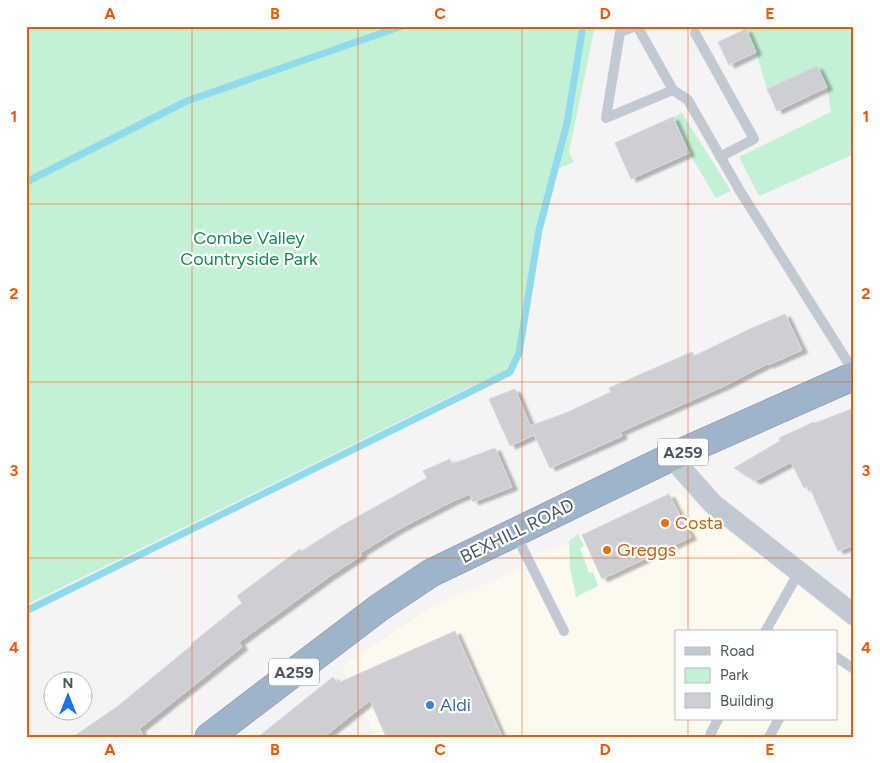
<svg xmlns="http://www.w3.org/2000/svg" width="880" height="763" viewBox="0 0 880 763" font-family="Figtree,sans-serif">
  <style>
    .commercial { fill: #fdf9ef; fill-rule: evenodd }
    .green { fill: #c3f1d5 }
    .lines { fill: none; stroke-linecap: round; stroke-linejoin: round }
    .stream { stroke: #90daee; stroke-width: 7 }
    .building { fill: #cdcfd5; stroke: #d7d9de; filter: url(#shadow) }
    .trunk-casing { stroke: #7690ad; stroke-width: 29 }
    .service { stroke: #c1cad2; stroke-width: 10 }
    .minor { stroke: #c1cad2; stroke-width: 21 }
    .trunk { stroke: #9fb4c9; stroke-width: 28 }
    .grid { fill: none; stroke: #e8590c; stroke-width: 1; stroke-opacity: 0.55 }
    .food-dot { fill: #e8710a; stroke: #fff; stroke-width: 2 }
    .shop-dot { fill: #3f7fe0; stroke: #fff; stroke-width: 2 }
    .labels { text-anchor: middle; stroke-width: 4.5; stroke-linejoin: round; paint-order: stroke }
    .shield { fill: #fff; stroke: #808990; stroke-width: 1 }
    .shield-label { font-size: 16px; font-weight: bold; fill: #4a5661 }
    .park-label { font-size: 18px; fill: #17864f; stroke: #fff }
    .food-label { font-size: 18px; fill: #c56008; stroke: #fff; text-anchor: start }
    .street-label { font-size: 18px; fill: #4a5661; stroke: #fff }
    .shop-label { font-size: 18px; fill: #366cbe; stroke: #fff; text-anchor: start }
    .neatline { fill: none; stroke: #e8590c; stroke-width: 2 }
    .grid-label { font-size: 16px; text-anchor: middle; font-weight: bold; fill: #e8590c }
  </style>
  <defs>
    <filter id="shadow"><feDropShadow dx="5.5" dy="3" stdDeviation="1" flood-color="#0004"/></filter>
  </defs>
  <rect width="100%" height="100%" fill="#f5f3f3"/>
  <path class="commercial" d="M 677,492 L 854,629 L 854,737 L 374,737 L 375,735 L 342,666 L 431,607 L 523,567 L 531,556 L 569,544 L 582,535 ZM 676,632 L 836,632 L 836,719 L 676,719 Z"/>
  <g class="green">
    <path d="M 26,26 L 595,26 L 569,152 L 574,162 L 555,170 L 512,370 L 470,387 L 26,605 Z"/>
    <path d="M 744,26 L 854,26 L 854,154 L 759,196 L 739,157 L 831,112 L 827,87 L 817,66 L 767,89 L 756,52 Z"/>
    <path d="M 682,113 L 731,191 L 716,198 L 689,153 L 673,117 Z"/>
    <path d="M 578,534 L 584,546 L 580,548 L 589,573 L 593,572 L 598,586 L 576,597 L 570,568 L 569,541 Z"/>
  </g>
  <g class="lines">
    <g class="stream">
      <path d="M 26,182 L 187,101 L 402,26"/>
      <path d="M 26,611 L 510,372 L 519,353 L 539,230 L 567,123 L 582,32"/>
    </g>
  </g>
  <g class="building">
    <path d="M 746,29 L 756,52 L 729,65 L 718,42 Z"/>
    <path d="M 817,66 L 827,87 L 777,111 L 767,89 Z"/>
    <path d="M 673,117 L 689,153 L 631,179 L 615,143 Z"/>
    <path d="M 785,314 L 802,350 L 768,365 L 767,364 L 724,386 L 620,432 L 622,436 L 550,468 L 530,426 L 568,412 L 611,392 L 609,388 L 692,352 L 694,356 L 752,328 Z"/>
    <path d="M 515,389 L 534,435 L 510,446 L 489,399 Z"/>
    <path d="M 854,408 L 854,545 L 838,551 L 809,486 L 804,488 L 791,462 L 755,481 L 734,468 L 780,441 L 779,438 L 814,422 L 815,423 Z"/>
    <path d="M 495,448 L 512,487 L 473,502 L 470,494 L 453,501 L 399,529 L 360,553 L 362,555 L 330,576 L 239,642 L 242,647 L 139,729 L 144,737 L 73,737 L 118,706 L 158,673 L 192,645 L 191,644 L 242,603 L 237,596 L 300,549 L 302,551 L 341,526 L 427,478 L 423,471 L 450,459 L 452,464 Z"/>
    <path d="M 669,494 L 691,537 L 602,579 L 582,535 Z"/>
    <path d="M 455,631 L 502,737 L 386,737 L 370,700 L 324,737 L 258,737 L 333,677 L 338,683 Z"/>
  </g>
  <g class="lines">
    <defs>
      <path id="trunk" d="M 209,737 L 380,607 L 431,573 L 671,457 L 854,376"/>
    </defs>
    <use href="#trunk" class="trunk-casing"/>
    <g class="service">
      <path d="M 636,26 L 620,32 L 606,118 L 673,90"/>
      <path d="M 637,26 L 673,90 L 688,100 L 740,191 L 854,372"/>
      <path d="M 695,33 L 754,139 L 720,157"/>
      <path d="M 515,533 L 564,631"/>
      <path d="M 765,632 L 799,572"/>
      <path d="M 836,657 L 854,669"/>
      <path d="M 710,735 L 718,719"/>
      <path d="M 769,737 L 779,719"/>
    </g>
    <path class="minor" d="M 671,457 L 713,504 L 854,615"/>
    <use href="#trunk" class="trunk"/>
  </g>
  <path class="grid" d="M 192,26 L 192,737M 358,26 L 358,737M 522,26 L 522,737M 688,26 L 688,632M 26,204 L 854,204M 26,382 L 854,382M 26,558 L 854,558M 688,719 L 688,737"/>
  <g class="food-dot">
    <circle cx="665" cy="523" r="5"/>
    <circle cx="607" cy="550" r="5"/>
  </g>
  <circle class="shop-dot" cx="430" cy="705" r="5"/>
  <g class="labels">
    <g class="shield">
      <rect x="658" y="438.5" width="50" height="27" rx="4"/>
      <rect x="269" y="658.5" width="50" height="27" rx="4"/>
    </g>
    <g class="shield-label">
      <text x="683" y="458">A259</text>
      <text x="294" y="678">A259</text>
    </g>
    <g class="park-label">
      <text x="249" y="244">Combe Valley<tspan x="249" dy="21">Countryside Park</tspan></text>
    </g>
    <g class="food-label">
      <text x="675" y="529">Costa</text>
      <text x="617" y="556">Greggs</text>
    </g>
    <g class="street-label">
      <text transform="translate(517 531) rotate(-26)" y="6">BEXHILL ROAD</text>
    </g>
    <g class="shop-label">
      <text x="440" y="711">Aldi</text>
    </g>
  </g>
  <rect width="880" height="763" fill="none" stroke="#ffffff" stroke-width="55"/>
  <rect x="675" y="630" width="162" height="90" fill="#ffffff" stroke="#b7bbc0"/>
  <rect x="685" y="647" width="25" height="8" fill="#c1cad2" stroke="#b7bbc0"/>
  <text x="720" y="656" font-size="15" fill="#4a5661">Road</text>
  <rect x="685" y="668" width="25" height="15" fill="#c3f1d5" stroke="#b7bbc0"/>
  <text x="720" y="680" font-size="15" fill="#4a5661">Park</text>
  <rect x="685" y="693" width="25" height="15" fill="#cdcfd5" stroke="#b7bbc0"/>
  <text x="720" y="706" font-size="15" fill="#4a5661">Building</text>
  <g transform="translate(68 696)"><circle r="24" fill="#ffffff" stroke="#b7bbc0"/>
  <path d="M0-4L9 19L0 12L-9 19Z" fill="#1a73e8"/>
  <text y="-8" font-size="14" font-weight="bold" text-anchor="middle" fill="#4a5661">N</text>
  </g>
  <rect x="28" y="28" width="824" height="708" class="neatline"/>
  <g class="grid-label">
    <text x="110" y="19">A</text>
    <text x="275" y="19">B</text>
    <text x="440" y="19">C</text>
    <text x="605" y="19">D</text>
    <text x="770" y="19">E</text>
    <text x="14" y="122">1</text>
    <text x="866" y="122">1</text>
    <text x="14" y="299">2</text>
    <text x="866" y="299">2</text>
    <text x="14" y="476">3</text>
    <text x="866" y="476">3</text>
    <text x="14" y="653">4</text>
    <text x="866" y="653">4</text>
    <text x="110" y="755">A</text>
    <text x="275" y="755">B</text>
    <text x="440" y="755">C</text>
    <text x="605" y="755">D</text>
    <text x="770" y="755">E</text>
  </g>
</svg>
